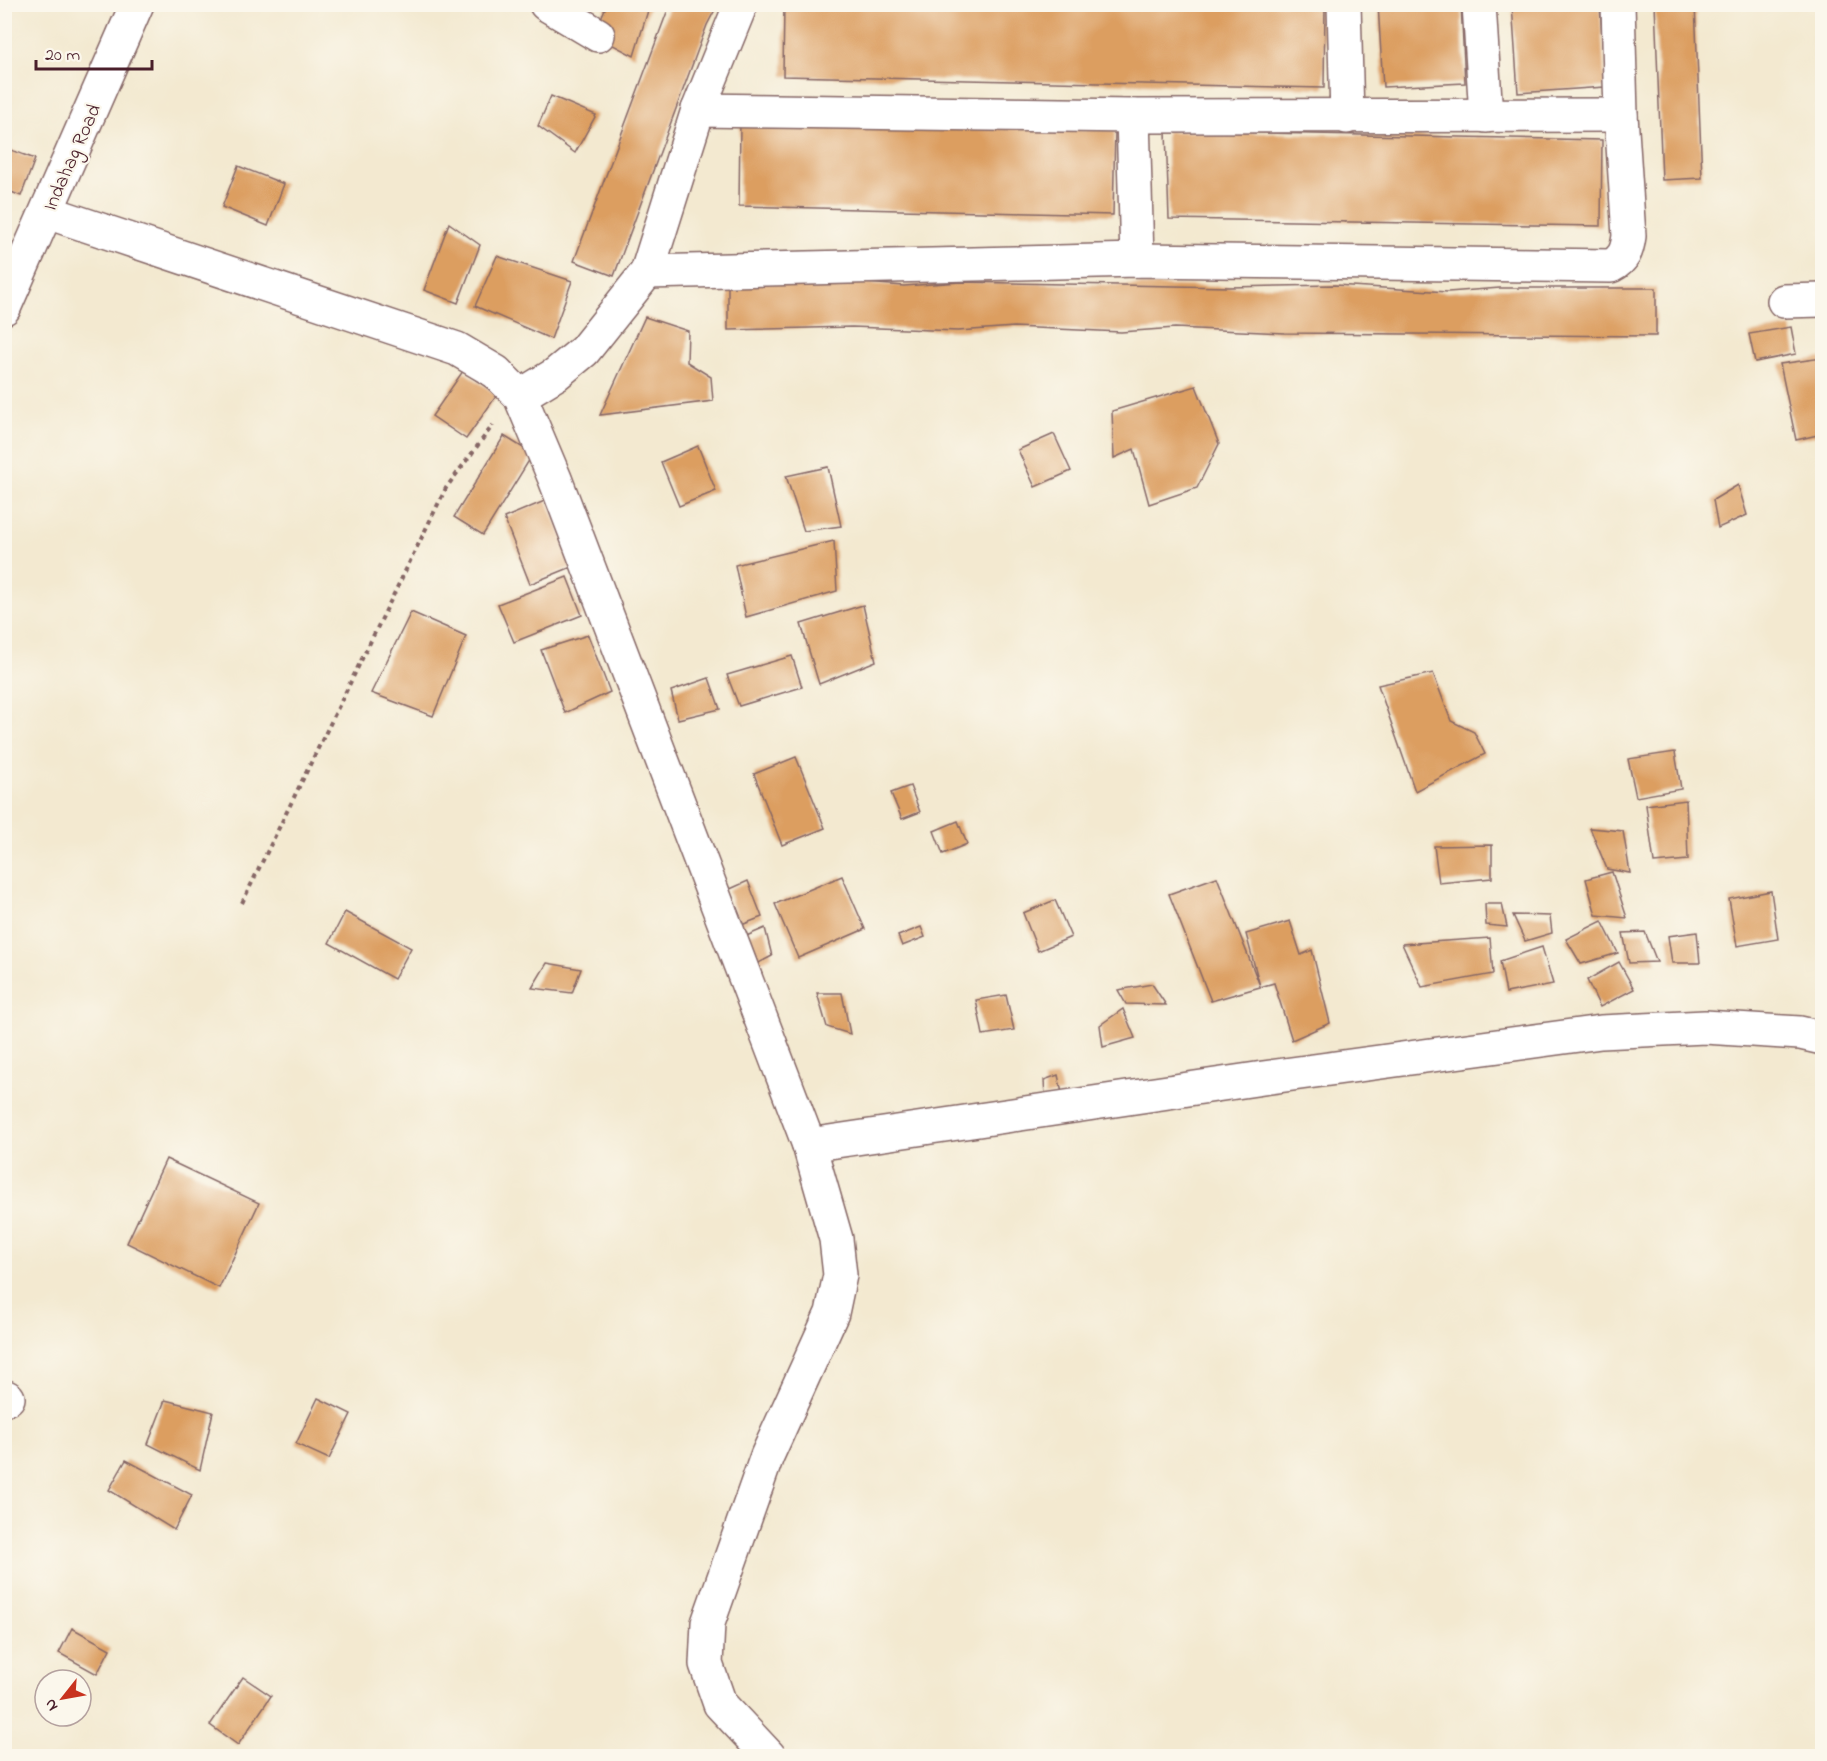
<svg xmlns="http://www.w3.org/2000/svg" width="1827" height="1761" viewBox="0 0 1827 1761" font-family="'Indie Flower',sans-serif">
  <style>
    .building { fill: #dc9e60 }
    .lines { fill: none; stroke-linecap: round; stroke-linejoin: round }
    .minor-casing { stroke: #856665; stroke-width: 36 }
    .secondary-casing { stroke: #856665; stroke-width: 36 }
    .path { stroke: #856665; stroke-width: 4; stroke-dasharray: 4.5 4.5; stroke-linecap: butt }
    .minor { stroke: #fff; stroke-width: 33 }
    .secondary { stroke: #fff; stroke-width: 33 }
    .labels { text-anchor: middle; stroke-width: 4.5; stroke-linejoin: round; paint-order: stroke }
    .street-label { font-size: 20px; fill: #4a1f2b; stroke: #fbf7ec }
  </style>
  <rect width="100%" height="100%" fill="#fbf7ec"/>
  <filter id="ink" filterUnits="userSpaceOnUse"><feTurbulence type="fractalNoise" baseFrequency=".0167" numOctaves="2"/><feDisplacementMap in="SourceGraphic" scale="12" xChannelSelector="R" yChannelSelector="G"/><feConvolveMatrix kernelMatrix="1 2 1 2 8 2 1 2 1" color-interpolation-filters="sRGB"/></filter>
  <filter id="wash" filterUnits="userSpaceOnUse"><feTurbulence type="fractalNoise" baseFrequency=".008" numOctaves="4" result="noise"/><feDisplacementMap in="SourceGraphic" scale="24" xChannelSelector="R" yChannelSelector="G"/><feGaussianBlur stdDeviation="1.35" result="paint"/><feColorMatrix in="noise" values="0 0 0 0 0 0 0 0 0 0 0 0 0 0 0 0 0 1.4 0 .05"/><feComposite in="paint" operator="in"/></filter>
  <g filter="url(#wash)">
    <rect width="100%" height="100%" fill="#f3e9d0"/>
    <g id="blocks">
      <g class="building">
        <path d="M 607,4 L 650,4 L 634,56 L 594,35 Z"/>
        <path d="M 670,4 L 718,4 L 707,25 L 614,276 L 574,261 Z"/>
        <path d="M 784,4 L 1325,4 L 1324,88 L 783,76 Z"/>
        <path d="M 1378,4 L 1461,4 L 1465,83 L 1383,87 Z"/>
        <path d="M 1512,4 L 1600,4 L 1605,87 L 1518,93 Z"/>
        <path d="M 1655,4 L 1695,4 L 1702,178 L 1662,180 Z"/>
        <path d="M 551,96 L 596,115 L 575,153 L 538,126 Z"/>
        <path d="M 740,122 L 1115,130 L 1113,215 L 739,206 Z"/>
        <path d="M 1166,131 L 1602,140 L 1601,226 L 1169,219 Z"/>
        <path d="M 11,150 L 35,159 L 21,196 L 4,189 L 4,166 Z"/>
        <path d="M 238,166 L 284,184 L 268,226 L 222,207 Z"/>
        <path d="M 449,223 L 480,245 L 458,303 L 424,290 Z"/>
        <path d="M 497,256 L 572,281 L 551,339 L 475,306 Z"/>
        <path d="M 728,282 L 851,282 L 904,286 L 961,282 L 1229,287 L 1335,285 L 1448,292 L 1500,288 L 1656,288 L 1656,336 L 1285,333 L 1175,328 L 1121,332 L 1014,327 L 958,331 L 852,327 L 728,330 Z"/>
        <path d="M 645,317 L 688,331 L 687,362 L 711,377 L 713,401 L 600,415 Z"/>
        <path d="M 1791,327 L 1796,354 L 1755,362 L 1749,334 Z"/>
        <path d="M 1822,358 L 1822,434 L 1796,440 L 1780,364 Z"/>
        <path d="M 463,371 L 497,395 L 466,439 L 432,416 Z"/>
        <path d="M 1196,386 L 1219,444 L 1197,488 L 1149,504 L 1134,449 L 1114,458 L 1112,411 Z"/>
        <path d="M 1054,434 L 1071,471 L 1035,487 L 1018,450 Z"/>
        <path d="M 504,436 L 533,454 L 483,535 L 454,517 Z"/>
        <path d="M 698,446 L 716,491 L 679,506 L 661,462 Z"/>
        <path d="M 828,467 L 841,526 L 804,531 L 786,476 Z"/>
        <path d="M 1738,485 L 1747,515 L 1718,528 L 1713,500 Z"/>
        <path d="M 547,500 L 574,566 L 530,584 L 504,518 Z"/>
        <path d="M 834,541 L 837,591 L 746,617 L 735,565 Z"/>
        <path d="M 567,577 L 582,615 L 514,642 L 498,604 Z"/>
        <path d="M 863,605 L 876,661 L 819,684 L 801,624 Z"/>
        <path d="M 411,612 L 466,636 L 433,716 L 371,693 Z"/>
        <path d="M 588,635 L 610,692 L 565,713 L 541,650 Z"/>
        <path d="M 792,656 L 802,687 L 739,706 L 727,675 Z"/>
        <path d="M 1433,673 L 1451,721 L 1474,732 L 1485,754 L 1415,791 L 1378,685 Z"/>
        <path d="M 709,678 L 720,709 L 678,719 L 671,691 Z"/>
        <path d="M 1675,752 L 1681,789 L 1636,797 L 1628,759 Z"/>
        <path d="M 796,757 L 825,828 L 782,845 L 754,774 Z"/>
        <path d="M 910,786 L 920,812 L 902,819 L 891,793 Z"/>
        <path d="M 1686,800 L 1688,860 L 1654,863 L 1646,805 Z"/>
        <path d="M 958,821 L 967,844 L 943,854 L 934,831 Z"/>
        <path d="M 1590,828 L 1623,831 L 1630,873 L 1607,869 Z"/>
        <path d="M 1492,845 L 1492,878 L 1439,883 L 1434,846 Z"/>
        <path d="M 1612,872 L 1627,918 L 1596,915 L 1586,879 Z"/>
        <path d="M 842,876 L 865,929 L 798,958 L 775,904 Z"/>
        <path d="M 1217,877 L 1260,986 L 1246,934 L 1290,921 L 1301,955 L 1312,950 L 1330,1023 L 1292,1040 L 1274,983 L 1211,1001 L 1169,894 Z"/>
        <path d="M 748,881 L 762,917 L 739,926 L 728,890 Z"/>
        <path d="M 1771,891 L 1778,939 L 1737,946 L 1729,899 Z"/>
        <path d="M 1055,900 L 1071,937 L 1038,951 L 1023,913 Z"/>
        <path d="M 1485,904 L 1502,904 L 1507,927 L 1486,925 Z"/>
        <path d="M 345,912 L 411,948 L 394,979 L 329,943 Z"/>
        <path d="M 1513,915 L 1550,916 L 1552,933 L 1525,941 Z"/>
        <path d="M 1602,921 L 1618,953 L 1581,964 L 1566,939 Z"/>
        <path d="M 921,927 L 925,937 L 902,946 L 898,936 Z"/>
        <path d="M 765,928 L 772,956 L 753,966 L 744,937 Z"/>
        <path d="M 1645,932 L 1657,962 L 1629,963 L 1623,933 Z"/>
        <path d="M 1697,932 L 1700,963 L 1672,963 L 1668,936 Z"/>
        <path d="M 1490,938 L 1493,974 L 1422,987 L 1402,944 Z"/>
        <path d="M 1542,947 L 1553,984 L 1506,993 L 1500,961 Z"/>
        <path d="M 1619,962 L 1634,989 L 1600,1007 L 1587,980 Z"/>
        <path d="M 547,963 L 581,969 L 572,993 L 532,988 Z"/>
        <path d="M 1152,984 L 1166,1005 L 1126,1004 L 1118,990 Z"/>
        <path d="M 817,993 L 842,993 L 850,1034 L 827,1027 Z"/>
        <path d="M 1006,995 L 1014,1030 L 983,1035 L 976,1000 Z"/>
        <path d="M 1123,1009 L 1135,1038 L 1103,1047 L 1100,1025 Z"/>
        <path d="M 1058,1075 L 1062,1093 L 1045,1096 L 1044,1080 Z"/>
        <path d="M 166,1159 L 259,1203 L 219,1288 L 127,1243 Z"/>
        <path d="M 318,1398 L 351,1414 L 329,1459 L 296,1444 Z"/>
        <path d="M 165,1400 L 213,1412 L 200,1470 L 148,1444 Z"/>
        <path d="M 126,1460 L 192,1495 L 174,1530 L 109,1490 Z"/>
        <path d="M 72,1628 L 110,1649 L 97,1674 L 59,1653 Z"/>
        <path d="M 243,1677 L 271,1696 L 238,1745 L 210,1725 Z"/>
      </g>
    </g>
  </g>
  <g filter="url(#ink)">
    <use href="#blocks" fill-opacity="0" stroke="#856665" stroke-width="1.5"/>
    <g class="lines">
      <defs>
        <g id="minor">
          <path d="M 546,4 L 598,35"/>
          <path d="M 1344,4 L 1347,117"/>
          <path d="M 1479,4 L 1486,116"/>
          <path d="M 698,110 L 1133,116 L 1621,115"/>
          <path d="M 1133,116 L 1137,260"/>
          <path d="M 47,212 L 457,349 L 496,372 L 520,396 L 555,479 L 809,1145 L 836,1239 L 840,1275 L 832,1313 L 767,1456 L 708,1623 L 706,1664 L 720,1704 L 769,1756"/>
          <path d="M 647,272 L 1137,260 L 1611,266 C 1624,259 1627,251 1629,236 L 1621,115 L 1618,4"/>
          <path d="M 1784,301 L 1822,300"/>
          <path d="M 520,396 L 556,374 L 584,351 L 647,272 L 698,110 L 741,4"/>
          <path d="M 809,1145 L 1263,1078 L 1601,1032 L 1705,1027 L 1800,1033 L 1822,1038"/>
          <path d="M 4,1396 L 8,1398"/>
        </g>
        <path id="secondary" d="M 4,308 L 137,4"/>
      </defs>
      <use href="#minor" class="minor-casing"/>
      <use href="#secondary" class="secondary-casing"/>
      <path class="path" d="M 242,903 L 446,488 L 493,425"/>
      <use href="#minor" class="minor"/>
      <use href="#secondary" class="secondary"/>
    </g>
  </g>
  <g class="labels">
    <g class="street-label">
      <text transform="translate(71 157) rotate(-66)" y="7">Indahag Road</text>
    </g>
  </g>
  <rect width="1827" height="1761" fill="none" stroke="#fbf7ec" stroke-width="24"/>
  <g transform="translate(63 1698) rotate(239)"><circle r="28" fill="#fbf7ec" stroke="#b4a19f" stroke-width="1.5"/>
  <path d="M0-4.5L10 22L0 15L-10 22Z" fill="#c8321e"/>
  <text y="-9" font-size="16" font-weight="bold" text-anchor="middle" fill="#4a1f2b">N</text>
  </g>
  <path d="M36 60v9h116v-9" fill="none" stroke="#4a1f2b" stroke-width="3"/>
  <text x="45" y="60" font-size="18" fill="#4a1f2b" stroke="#fbf7ec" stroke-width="4.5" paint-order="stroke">20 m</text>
</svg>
